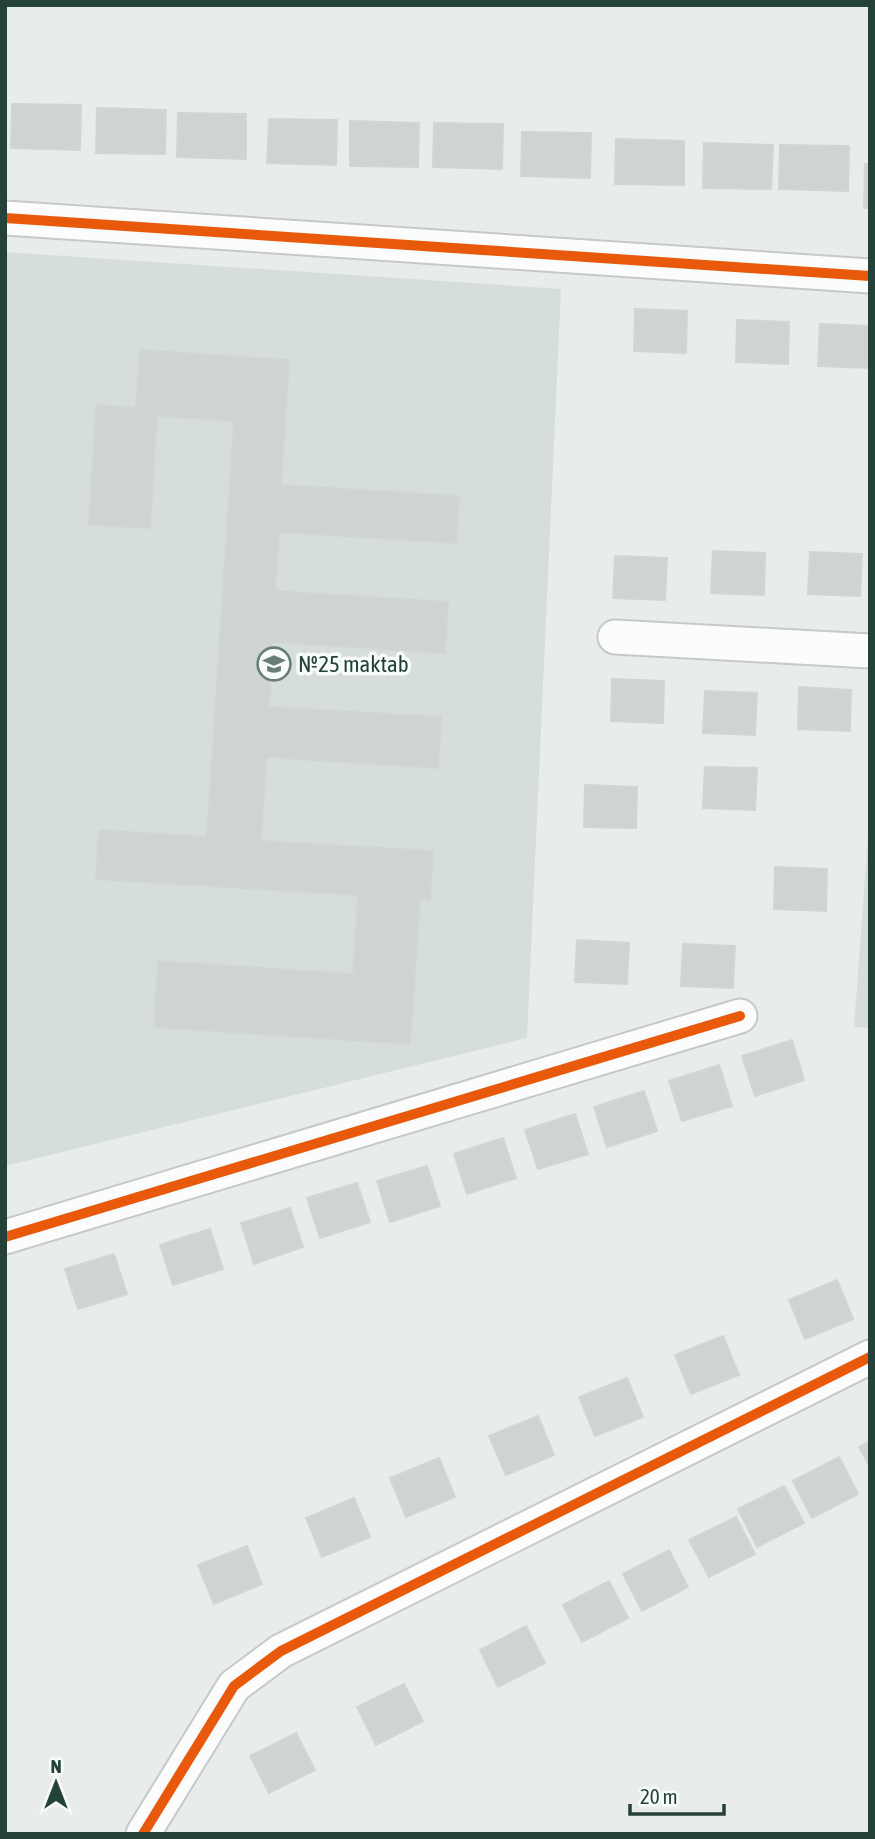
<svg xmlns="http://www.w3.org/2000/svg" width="875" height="1839" viewBox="0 0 875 1839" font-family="'Asap Condensed',sans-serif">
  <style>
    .built { fill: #d6dedb }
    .building { fill: #cfd4d2; stroke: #d1d6d4; stroke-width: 2 }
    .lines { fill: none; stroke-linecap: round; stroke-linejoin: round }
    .minor-casing { stroke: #c5cac8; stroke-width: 37 }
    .minor { stroke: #fcfcfc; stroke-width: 33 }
    .cycleway-casing { stroke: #f7fbf9; stroke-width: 15 }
    .cycleway { stroke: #e8590c; stroke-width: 10 }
    .labels { text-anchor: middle; stroke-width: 7; stroke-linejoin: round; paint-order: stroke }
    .poi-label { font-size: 23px; fill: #24423a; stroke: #f7fbf9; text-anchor: start }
  </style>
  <rect width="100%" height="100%" fill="#e8edeb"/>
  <g class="built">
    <path d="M 5,252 L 561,289 L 527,1038 L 5,1166 Z"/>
    <path d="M 870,808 L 870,1028 L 854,1027 Z"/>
  </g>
  <g class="building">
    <path d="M 12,104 L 81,105 L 80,150 L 11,148 Z"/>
    <path d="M 97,108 L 166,110 L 165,154 L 96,153 Z"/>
    <path d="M 178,113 L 246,114 L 246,159 L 177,157 Z"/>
    <path d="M 269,119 L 337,120 L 336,165 L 267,163 Z"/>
    <path d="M 350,121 L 419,123 L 418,167 L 350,166 Z"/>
    <path d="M 434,123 L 503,124 L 502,169 L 433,167 Z"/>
    <path d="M 522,132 L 591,133 L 590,178 L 521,176 Z"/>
    <path d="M 616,139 L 684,141 L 684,185 L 615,184 Z"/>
    <path d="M 704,143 L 773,145 L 771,189 L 703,188 Z"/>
    <path d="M 780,145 L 849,146 L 848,191 L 779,189 Z"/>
    <path d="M 865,164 L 870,164 L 870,208 L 864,208 Z"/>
    <path d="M 635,309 L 687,311 L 686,353 L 634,351 Z"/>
    <path d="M 737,320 L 789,322 L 788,364 L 736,362 Z"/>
    <path d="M 820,324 L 870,326 L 870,368 L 818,366 Z"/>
    <path d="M 140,350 L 289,360 L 281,485 L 459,496 L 456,543 L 279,532 L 275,591 L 448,602 L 445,653 L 273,642 L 269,707 L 441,717 L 438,768 L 266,757 L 261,841 L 433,851 L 430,900 L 420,899 L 410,1044 L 154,1027 L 158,961 L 353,974 L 358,895 L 96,879 L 99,830 L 207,837 L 234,421 L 157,416 L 150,528 L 89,525 L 96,405 L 136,408 Z"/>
    <path d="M 713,551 L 765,553 L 764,595 L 711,593 Z"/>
    <path d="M 810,552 L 862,554 L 860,596 L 808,594 Z"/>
    <path d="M 615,556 L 667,558 L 665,600 L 613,598 Z"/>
    <path d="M 612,679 L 664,681 L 663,723 L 611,721 Z"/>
    <path d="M 799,687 L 851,690 L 850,731 L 798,729 Z"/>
    <path d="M 705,691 L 757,693 L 755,735 L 703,733 Z"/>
    <path d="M 705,767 L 757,768 L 755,810 L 703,808 Z"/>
    <path d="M 585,785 L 637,787 L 636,828 L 584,827 Z"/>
    <path d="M 775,867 L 827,869 L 826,911 L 774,909 Z"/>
    <path d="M 577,940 L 629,943 L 627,984 L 575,982 Z"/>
    <path d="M 683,944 L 735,946 L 733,988 L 681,986 Z"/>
    <path d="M 792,1040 L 804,1080 L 755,1096 L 742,1056 Z"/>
    <path d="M 719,1065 L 732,1106 L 682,1121 L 669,1081 Z"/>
    <path d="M 644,1091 L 657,1131 L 607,1147 L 594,1107 Z"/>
    <path d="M 575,1114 L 588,1154 L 538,1169 L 525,1130 Z"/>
    <path d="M 503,1138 L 516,1178 L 467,1194 L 454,1154 Z"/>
    <path d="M 427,1166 L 440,1206 L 390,1222 L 377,1181 Z"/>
    <path d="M 357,1183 L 370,1222 L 320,1238 L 307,1198 Z"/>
    <path d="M 290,1208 L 303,1247 L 254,1264 L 241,1223 Z"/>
    <path d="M 210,1229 L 223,1269 L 173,1285 L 160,1245 Z"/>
    <path d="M 114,1254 L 127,1294 L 78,1309 L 65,1269 Z"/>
    <path d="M 837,1280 L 853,1319 L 805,1339 L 789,1300 Z"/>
    <path d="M 723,1336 L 739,1375 L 691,1394 L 675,1355 Z"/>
    <path d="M 627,1378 L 643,1417 L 595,1436 L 579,1397 Z"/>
    <path d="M 538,1416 L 554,1455 L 506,1475 L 489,1436 Z"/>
    <path d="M 870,1441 L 870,1467 L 859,1447 Z"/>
    <path d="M 839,1457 L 858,1494 L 812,1518 L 793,1481 Z"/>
    <path d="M 439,1458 L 455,1497 L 406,1517 L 390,1478 Z"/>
    <path d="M 784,1486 L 804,1523 L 757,1547 L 738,1509 Z"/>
    <path d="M 354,1498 L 370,1537 L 322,1557 L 306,1518 Z"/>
    <path d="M 736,1517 L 755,1554 L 709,1577 L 689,1540 Z"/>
    <path d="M 247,1546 L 262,1584 L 214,1604 L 198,1565 Z"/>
    <path d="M 669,1550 L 688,1587 L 642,1611 L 623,1574 Z"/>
    <path d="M 609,1581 L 628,1618 L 582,1642 L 563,1605 Z"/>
    <path d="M 526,1626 L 545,1663 L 498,1687 L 480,1650 Z"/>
    <path d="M 404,1684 L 423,1721 L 376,1745 L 357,1707 Z"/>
    <path d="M 296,1733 L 315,1770 L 269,1793 L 250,1756 Z"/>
  </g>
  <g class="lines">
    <defs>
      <g id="minor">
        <path d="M 5,218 L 870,276"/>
        <path d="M 615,637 L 870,651"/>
        <path d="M 5,1237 L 740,1016"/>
        <path d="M 143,1834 L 234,1686 L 281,1651 L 870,1357"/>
      </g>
    </defs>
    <use href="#minor" class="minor-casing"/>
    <use href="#minor" class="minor"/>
    <defs>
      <g id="cycleway">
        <path d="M 5,218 L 870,276"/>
        <path d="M 5,1237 L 740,1016"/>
        <path d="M 143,1834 L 234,1686 L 281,1651 L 870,1357"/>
      </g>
    </defs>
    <use href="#cycleway" class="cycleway-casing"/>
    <use href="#cycleway" class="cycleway"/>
  </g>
  <defs>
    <symbol id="school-ring" viewBox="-11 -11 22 22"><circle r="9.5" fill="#f7fbf9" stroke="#697e78" stroke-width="1.5"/><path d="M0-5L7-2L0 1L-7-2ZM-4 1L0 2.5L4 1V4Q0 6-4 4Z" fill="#697e78"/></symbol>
  </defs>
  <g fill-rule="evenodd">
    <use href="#school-ring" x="255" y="645" width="38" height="38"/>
  </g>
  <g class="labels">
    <g class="poi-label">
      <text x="298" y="672">№25 maktab</text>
    </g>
  </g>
  <rect width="875" height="1839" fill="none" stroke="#24423a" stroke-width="14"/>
  <g transform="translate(56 1783)" stroke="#f7fbf9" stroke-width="5" paint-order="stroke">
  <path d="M0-5L12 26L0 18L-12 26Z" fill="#24423a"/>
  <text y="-10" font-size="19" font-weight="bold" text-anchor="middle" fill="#24423a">N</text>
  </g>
  <path d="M630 1804v10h94v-10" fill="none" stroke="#24423a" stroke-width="3.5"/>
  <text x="640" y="1804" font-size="21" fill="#24423a" stroke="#f7fbf9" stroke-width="5" paint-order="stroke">20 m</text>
</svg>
